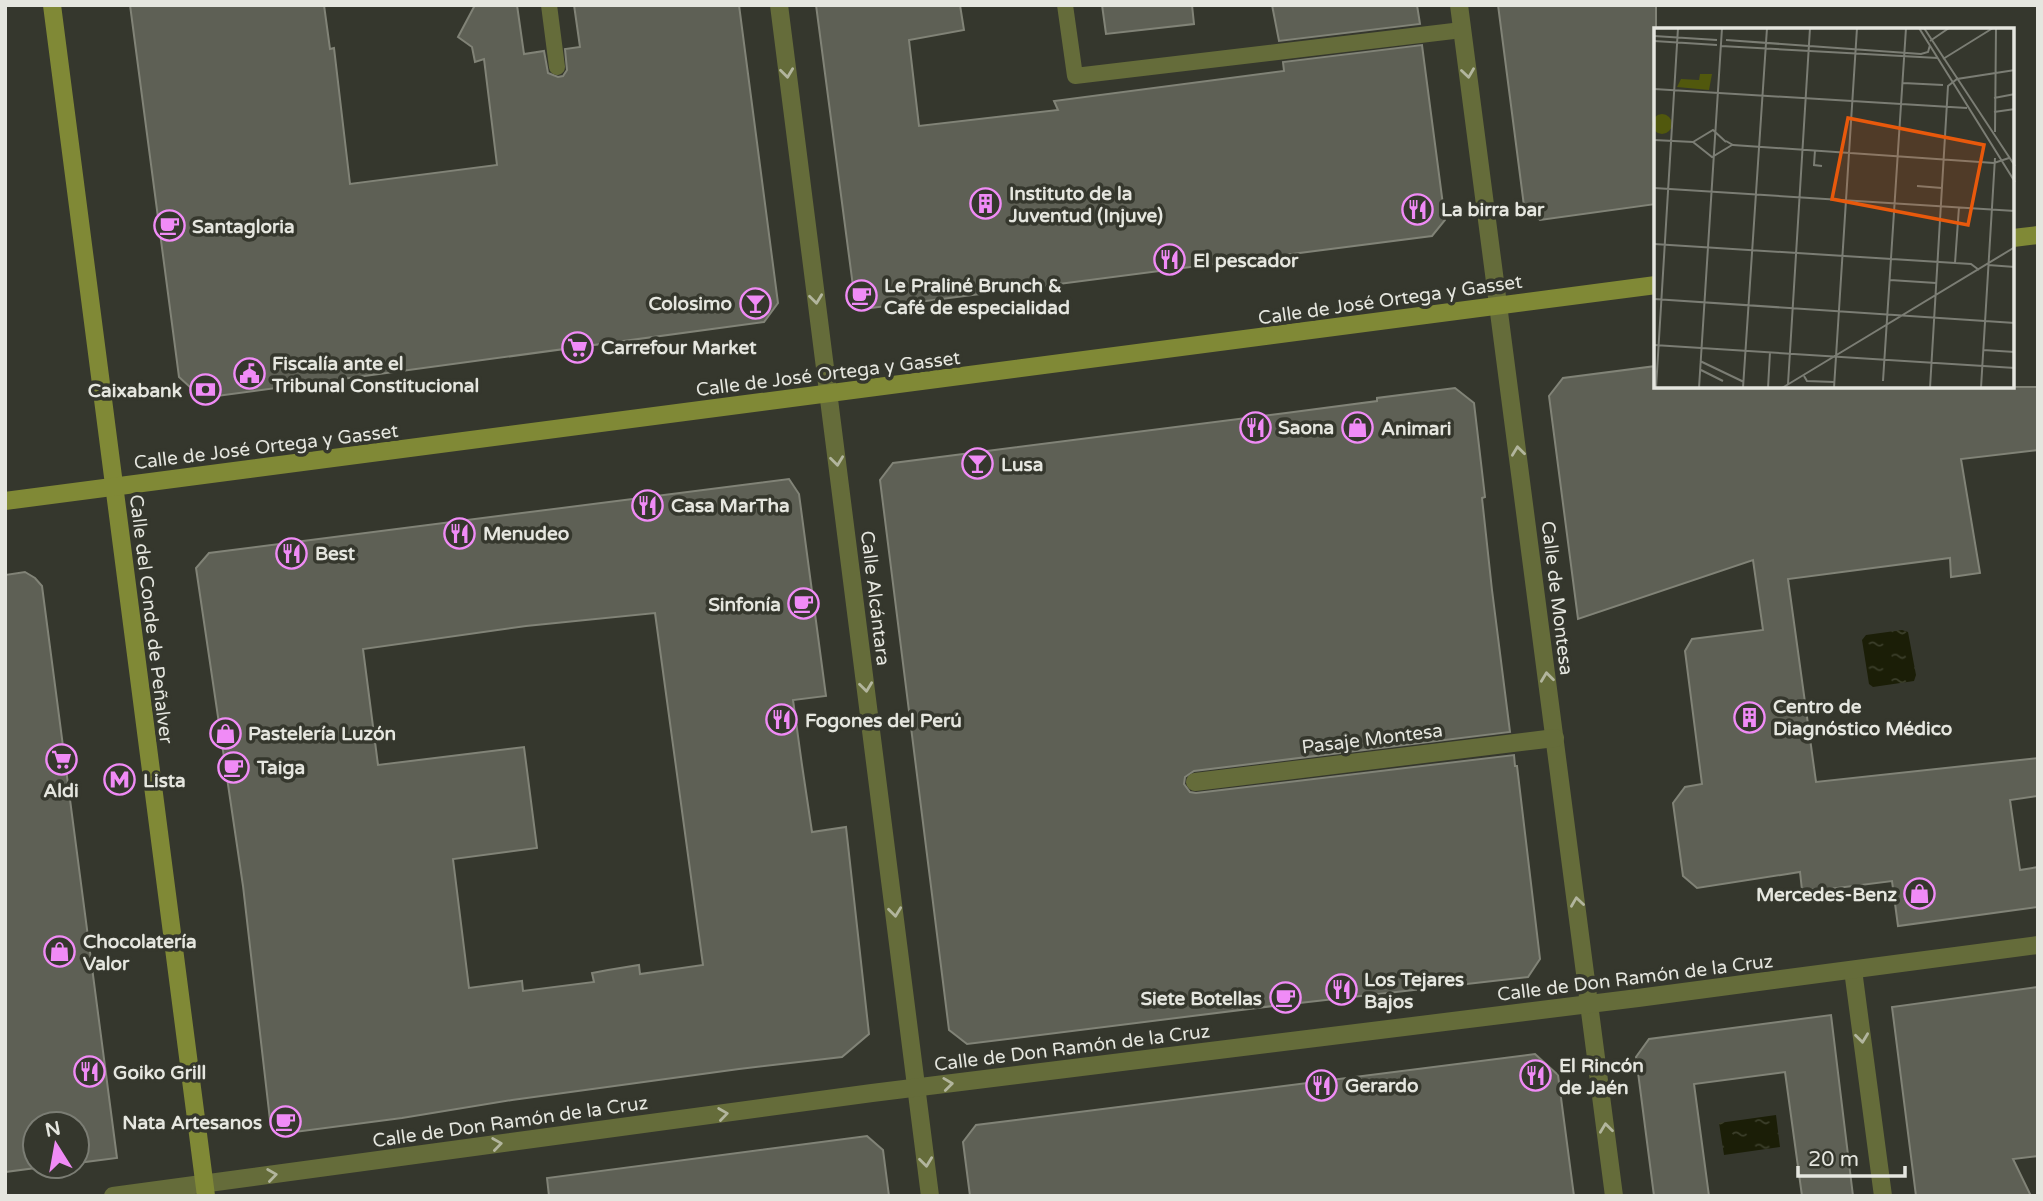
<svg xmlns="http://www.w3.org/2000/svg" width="2043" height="1201" viewBox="0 0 2043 1201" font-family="'Varela Round',sans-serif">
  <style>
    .water { fill: url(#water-ripples) }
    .building { fill: #5e6055; stroke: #818377; stroke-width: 2; fill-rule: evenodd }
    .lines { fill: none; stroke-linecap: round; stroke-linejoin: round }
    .lane { stroke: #656c3a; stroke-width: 16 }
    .street { stroke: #656c3a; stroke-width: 18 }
    .secondary { stroke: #808936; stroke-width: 18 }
    .oneway { stroke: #b2b59d }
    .labels { text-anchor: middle; stroke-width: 7; stroke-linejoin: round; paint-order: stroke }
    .poi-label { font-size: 19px; font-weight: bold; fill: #e5e6df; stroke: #35372d; text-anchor: start }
    .street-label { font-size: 19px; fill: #e5e6df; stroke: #35372d }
    .inset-road { fill: none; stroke: #7b7d74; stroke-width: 2 }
    .view { fill: #e8590c; fill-opacity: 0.15; stroke: #e8590c; stroke-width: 3.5 }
    .inset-edge { fill: none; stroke: #e5e6df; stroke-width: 3.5 }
  </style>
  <defs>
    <pattern id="water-ripples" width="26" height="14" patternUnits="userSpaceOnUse" patternTransform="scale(1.75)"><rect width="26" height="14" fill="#1b1e07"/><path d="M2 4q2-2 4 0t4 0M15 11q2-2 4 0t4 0" fill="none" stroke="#3c3f2b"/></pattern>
  </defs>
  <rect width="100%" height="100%" fill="#35372d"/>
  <g class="water">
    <path d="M 1902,630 L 1908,632 L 1916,675 L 1914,681 L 1873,687 L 1869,684 L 1862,640 L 1866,635 Z"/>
    <path d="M 1776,1115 L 1780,1147 L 1724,1155 L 1719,1123 Z"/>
  </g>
  <g class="building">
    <path d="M 130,5 L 324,5 L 330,49 L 334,48 L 350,184 L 497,165 L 484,59 L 475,62 L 472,47 L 458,37 L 475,5 L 517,5 L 524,54 L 544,51 L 548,73 L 558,77 L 563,76 L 567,70 L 565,49 L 580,47 L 574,5 L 739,5 L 778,303 L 764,322 L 202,398 L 179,377 Z"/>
    <path d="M 816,5 L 960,5 L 964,30 L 909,40 L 919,126 L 1058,110 L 1054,101 L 1284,71 L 1283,62 L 1422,45 L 1445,220 L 1432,236 L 871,308 L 854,294 Z"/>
    <path d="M 1102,5 L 1192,5 L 1194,24 L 1106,34 Z"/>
    <path d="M 1272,5 L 1417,5 L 1420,24 L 1279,41 Z"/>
    <path d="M 1498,5 L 1656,5 L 1656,204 L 1540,220 L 1524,206 Z"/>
    <path d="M 1656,366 L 1656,387 L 2038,387 L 2038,450 L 1961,459 L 1980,573 L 1951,577 L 1950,558 L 1788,579 L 1816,782 L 2038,758 L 2038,796 L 2010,800 L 2020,870 L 2038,867 L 2038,907 L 1898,926 L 1892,881 L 1829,889 L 1802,890 L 1800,872 L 1697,888 L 1683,876 L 1673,803 L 1685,787 L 1702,784 L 1685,651 L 1692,639 L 1763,630 L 1753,560 L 1578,619 L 1549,396 L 1563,378 Z"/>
    <path d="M 1455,388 L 1474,403 L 1485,497 L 1482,498 L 1492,590 L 1510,732 L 1194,771 L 1185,777 L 1184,784 L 1190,792 L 1196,793 L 1514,755 L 1515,766 L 1517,766 L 1540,959 L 1528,977 L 1273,1006 L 967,1044 L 949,1030 L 880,480 L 893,463 L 1286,413 L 1377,401 L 1377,398 Z"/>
    <path d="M 789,479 L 799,494 L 826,696 L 793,700 L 802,765 L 812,832 L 846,827 L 869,1034 L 842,1057 L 739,1069 L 512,1100 L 402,1118 L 287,1133 L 270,1120 L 243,886 L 196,568 L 209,553 ZM 655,613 L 703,965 L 640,974 L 639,965 L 608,970 L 592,973 L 594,982 L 523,991 L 522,981 L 469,988 L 453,859 L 537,848 L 524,747 L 378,765 L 363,649 L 526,626 Z"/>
    <path d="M 25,572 L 35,578 L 42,586 L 117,1158 L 77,1163 L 77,1124 L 35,1124 L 35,1166 L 51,1166 L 5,1172 L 5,575 Z"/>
    <path d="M 2038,987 L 2038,1156 L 2013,1159 L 2031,1196 L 1916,1196 L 1892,1007 Z"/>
    <path d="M 1831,1015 L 1853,1196 L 1802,1196 L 1785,1072 L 1694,1084 L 1709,1196 L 1654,1196 L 1636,1057 L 1649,1039 Z"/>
    <path d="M 1535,1054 L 1558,1075 L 1574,1196 L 970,1196 L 963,1142 L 976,1125 Z"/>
    <path d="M 867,1136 L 883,1150 L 889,1196 L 549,1196 L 547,1178 Z"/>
  </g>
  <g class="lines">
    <g class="lane">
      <path d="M 549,5 L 557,67"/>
      <path d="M 1065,5 L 1075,76 L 1462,30"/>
    </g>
    <g class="street">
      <path d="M 779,5 L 930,1196"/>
      <path d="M 1459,5 L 1614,1196"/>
      <path d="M 1195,782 L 1555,738"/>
      <path d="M 1853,970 L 1883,1196"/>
      <path d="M 113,1196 L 872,1093 L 1638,998 L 2038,945"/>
    </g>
    <g class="secondary">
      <path d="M 52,5 L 206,1196"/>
      <path d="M 2013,238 L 2038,235"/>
      <path d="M 5,501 L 1656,285"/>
    </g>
  </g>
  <defs><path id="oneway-chevron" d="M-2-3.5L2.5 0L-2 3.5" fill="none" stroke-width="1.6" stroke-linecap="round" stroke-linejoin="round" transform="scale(1.75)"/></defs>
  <g class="oneway">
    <use href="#oneway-chevron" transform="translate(787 73) rotate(83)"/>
    <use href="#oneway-chevron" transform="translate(1468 73) rotate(82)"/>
    <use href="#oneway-chevron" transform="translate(816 299) rotate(83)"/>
    <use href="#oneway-chevron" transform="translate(1518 451) rotate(-97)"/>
    <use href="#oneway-chevron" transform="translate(837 461) rotate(83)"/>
    <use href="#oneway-chevron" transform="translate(1547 677) rotate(-97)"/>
    <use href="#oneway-chevron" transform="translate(866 687) rotate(83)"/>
    <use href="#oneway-chevron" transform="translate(1577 902) rotate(-98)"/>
    <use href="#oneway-chevron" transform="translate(895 912) rotate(83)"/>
    <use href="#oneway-chevron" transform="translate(1862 1038) rotate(83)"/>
    <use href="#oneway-chevron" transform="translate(948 1084) rotate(-7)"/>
    <use href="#oneway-chevron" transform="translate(723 1114) rotate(-8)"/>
    <use href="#oneway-chevron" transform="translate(1606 1128) rotate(-97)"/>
    <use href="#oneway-chevron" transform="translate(497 1144) rotate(-8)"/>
    <use href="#oneway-chevron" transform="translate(926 1162) rotate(83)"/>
    <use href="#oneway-chevron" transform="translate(272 1175) rotate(-8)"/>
  </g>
  <defs>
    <symbol id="building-ring" viewBox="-11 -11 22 22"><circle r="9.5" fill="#35372d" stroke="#f08bf6" stroke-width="1.5"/><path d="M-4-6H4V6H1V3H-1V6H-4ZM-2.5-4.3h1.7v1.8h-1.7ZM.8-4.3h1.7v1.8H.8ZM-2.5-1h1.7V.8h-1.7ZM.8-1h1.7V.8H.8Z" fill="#f08bf6"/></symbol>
    <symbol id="restaurant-ring" viewBox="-11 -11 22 22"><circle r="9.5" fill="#35372d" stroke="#f08bf6" stroke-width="1.5"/><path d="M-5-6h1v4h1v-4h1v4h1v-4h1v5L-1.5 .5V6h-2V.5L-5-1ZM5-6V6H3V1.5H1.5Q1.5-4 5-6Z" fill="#f08bf6"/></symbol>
    <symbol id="cafe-ring" viewBox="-11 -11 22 22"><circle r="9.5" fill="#35372d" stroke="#f08bf6" stroke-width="1.5"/><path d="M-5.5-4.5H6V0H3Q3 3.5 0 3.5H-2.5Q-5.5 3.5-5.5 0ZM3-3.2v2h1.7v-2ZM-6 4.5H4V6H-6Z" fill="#f08bf6"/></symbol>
    <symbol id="bar-ring" viewBox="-11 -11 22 22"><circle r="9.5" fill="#35372d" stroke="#f08bf6" stroke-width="1.5"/><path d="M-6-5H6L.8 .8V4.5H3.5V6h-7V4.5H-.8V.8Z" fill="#f08bf6"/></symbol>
    <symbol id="supermarket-ring" viewBox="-11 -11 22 22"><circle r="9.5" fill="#35372d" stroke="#f08bf6" stroke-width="1.5"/><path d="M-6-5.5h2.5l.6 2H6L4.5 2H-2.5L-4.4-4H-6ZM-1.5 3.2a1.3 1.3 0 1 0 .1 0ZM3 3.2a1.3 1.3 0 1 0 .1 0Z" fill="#f08bf6"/></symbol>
    <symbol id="civic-ring" viewBox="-11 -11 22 22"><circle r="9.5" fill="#35372d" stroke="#f08bf6" stroke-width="1.5"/><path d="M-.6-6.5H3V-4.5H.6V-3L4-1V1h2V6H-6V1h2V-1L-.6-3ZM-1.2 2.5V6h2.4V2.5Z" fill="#f08bf6"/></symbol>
    <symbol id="bank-ring" viewBox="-11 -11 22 22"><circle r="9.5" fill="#35372d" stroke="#f08bf6" stroke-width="1.5"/><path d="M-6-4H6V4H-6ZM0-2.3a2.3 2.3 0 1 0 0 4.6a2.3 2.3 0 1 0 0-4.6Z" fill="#f08bf6"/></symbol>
    <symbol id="shop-ring" viewBox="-11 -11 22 22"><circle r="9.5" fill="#35372d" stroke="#f08bf6" stroke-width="1.5"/><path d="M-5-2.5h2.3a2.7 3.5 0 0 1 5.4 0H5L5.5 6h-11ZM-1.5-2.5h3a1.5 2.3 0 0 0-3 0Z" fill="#f08bf6"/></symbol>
    <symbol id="metro-ring" viewBox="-11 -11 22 22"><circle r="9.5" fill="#35372d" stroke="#f08bf6" stroke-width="1.5"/><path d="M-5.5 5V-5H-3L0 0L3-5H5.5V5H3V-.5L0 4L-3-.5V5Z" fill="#f08bf6"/></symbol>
  </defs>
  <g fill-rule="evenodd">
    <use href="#building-ring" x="968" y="186" width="35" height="35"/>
    <use href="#restaurant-ring" x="1400" y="192" width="35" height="35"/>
    <use href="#cafe-ring" x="152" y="208" width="35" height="35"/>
    <use href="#restaurant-ring" x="1152" y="242" width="35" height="35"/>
    <use href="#cafe-ring" x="844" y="278" width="35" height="35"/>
    <use href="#bar-ring" x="738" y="286" width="35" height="35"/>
    <use href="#supermarket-ring" x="560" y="330" width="35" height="35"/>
    <use href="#civic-ring" x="232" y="356" width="35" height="35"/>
    <use href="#bank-ring" x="188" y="372" width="35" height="35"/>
    <use href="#restaurant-ring" x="1238" y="410" width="35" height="35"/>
    <use href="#shop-ring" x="1340" y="410" width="35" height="35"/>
    <use href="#bar-ring" x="960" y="446" width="35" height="35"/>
    <use href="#restaurant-ring" x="630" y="488" width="35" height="35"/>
    <use href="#restaurant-ring" x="442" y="516" width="35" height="35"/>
    <use href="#restaurant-ring" x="274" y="536" width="35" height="35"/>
    <use href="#cafe-ring" x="786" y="586" width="35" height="35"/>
    <use href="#building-ring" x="1732" y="700" width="35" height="35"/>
    <use href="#restaurant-ring" x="764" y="702" width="35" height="35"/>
    <use href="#shop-ring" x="208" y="716" width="35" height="35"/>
    <use href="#supermarket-ring" x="44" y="742" width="35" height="35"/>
    <use href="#cafe-ring" x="216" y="750" width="35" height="35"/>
    <use href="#metro-ring" x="102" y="762" width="35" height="35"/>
    <use href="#shop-ring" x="1902" y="876" width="35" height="35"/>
    <use href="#shop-ring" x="42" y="934" width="35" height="35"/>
    <use href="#restaurant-ring" x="1324" y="972" width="35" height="35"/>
    <use href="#cafe-ring" x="1268" y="980" width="35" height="35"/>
    <use href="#restaurant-ring" x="72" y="1054" width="35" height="35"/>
    <use href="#restaurant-ring" x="1518" y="1058" width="35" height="35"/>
    <use href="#restaurant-ring" x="1304" y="1068" width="35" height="35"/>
    <use href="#cafe-ring" x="268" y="1104" width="35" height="35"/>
  </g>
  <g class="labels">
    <g class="poi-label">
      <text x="1009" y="200">Instituto de la<tspan x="1009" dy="22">Juventud (Injuve)</tspan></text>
      <text x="1441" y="216">La birra bar</text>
      <text x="192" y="233">Santagloria</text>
      <text x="1193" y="267">El pescador</text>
      <text x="884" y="292">Le Praliné Brunch &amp;<tspan x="884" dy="22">Café de especialidad</tspan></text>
      <text x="732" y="310" text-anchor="end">Colosimo</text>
      <text x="601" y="354">Carrefour Market</text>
      <text x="272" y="370">Fiscalía ante el<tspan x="272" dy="22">Tribunal Constitucional</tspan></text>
      <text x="182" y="397" text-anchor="end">Caixabank</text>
      <text x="1278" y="434">Saona</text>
      <text x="1381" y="435">Animari</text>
      <text x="1001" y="471">Lusa</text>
      <text x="671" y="512">Casa MarTha</text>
      <text x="483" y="540">Menudeo</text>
      <text x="315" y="560">Best</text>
      <text x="781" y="611" text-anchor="end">Sinfonía</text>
      <text x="1773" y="713">Centro de<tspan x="1773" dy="22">Diagnóstico Médico</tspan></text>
      <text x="805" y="727">Fogones del Perú</text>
      <text x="248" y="740">Pastelería Luzón</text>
      <text x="257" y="774">Taiga</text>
      <text x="143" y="787">Lista</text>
      <text x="61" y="797" text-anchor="middle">Aldi</text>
      <text x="1897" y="901" text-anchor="end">Mercedes-Benz</text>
      <text x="83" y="948">Chocolatería<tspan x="83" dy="22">Valor</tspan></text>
      <text x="1364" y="986">Los Tejares<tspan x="1364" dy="22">Bajos</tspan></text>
      <text x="1262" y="1005" text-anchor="end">Siete Botellas</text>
      <text x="1559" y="1072">El Rincón<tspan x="1559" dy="22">de Jaén</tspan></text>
      <text x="113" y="1079">Goiko Grill</text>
      <text x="1345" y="1092">Gerardo</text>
      <text x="262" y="1129" text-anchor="end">Nata Artesanos</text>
    </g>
    <g class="street-label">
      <text transform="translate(1390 299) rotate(-8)" y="7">Calle de José Ortega y Gasset</text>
      <text transform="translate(828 373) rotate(-7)" y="7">Calle de José Ortega y Gasset</text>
      <text transform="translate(266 446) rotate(-7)" y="7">Calle de José Ortega y Gasset</text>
      <text transform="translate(876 598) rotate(83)" y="7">Calle Alcántara</text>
      <text transform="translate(1558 598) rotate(83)" y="7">Calle de Montesa</text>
      <text transform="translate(152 619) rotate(83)" y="7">Calle del Conde de Peñalver</text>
      <text transform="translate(1372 738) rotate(-7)" y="7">Pasaje Montesa</text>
      <text transform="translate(1635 977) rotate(-7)" y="7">Calle de Don Ramón de la Cruz</text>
      <text transform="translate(1072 1047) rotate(-7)" y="7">Calle de Don Ramón de la Cruz</text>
      <text transform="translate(510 1121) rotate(-8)" y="7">Calle de Don Ramón de la Cruz</text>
    </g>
  </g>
  <g transform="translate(1654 28)">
    <rect width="360" height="360" fill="#35372d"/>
    <path d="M-2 96a10 10 0 1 1 20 0a10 10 0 1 1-20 0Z" fill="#51580d"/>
    <path d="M 46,46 L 58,46 L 55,62 L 23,59 L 27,51 L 45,52 Z" fill="#51580d"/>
    <path class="inset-road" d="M 265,0 L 361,154M 270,0 L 361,138M 0,8 L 63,12M 72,12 L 267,26 L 274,24 L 276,17M 0,13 L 63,17M 276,13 L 295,0M 67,18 L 284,30M 289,31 L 339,0M 249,55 L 289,57M 0,61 L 313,80M 340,70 L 361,66M 340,84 L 361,81M 341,104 L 342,0M 0,112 L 39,114 L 58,129 L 78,117M 72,113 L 79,117 L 340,135 L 355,130M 39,114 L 59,102 L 72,114M 161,122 L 160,137 L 168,138M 263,158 L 288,160M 0,160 L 361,183M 0,216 L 317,236 L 325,242M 301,235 L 305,179M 334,237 L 361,239M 236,252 L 282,255M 0,271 L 361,295M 0,317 L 361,340M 329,322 L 361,324M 46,333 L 90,354M 47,342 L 69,353M 150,348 L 153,353 L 180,354M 229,353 L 252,0M 134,356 L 156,0M 2,360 L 24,0M 45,360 L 68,0M 89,360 L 113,0M 114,360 L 116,324M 128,360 L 361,219M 180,360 L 203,0M 276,360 L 294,58 L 303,51 L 361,42M 327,360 L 341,130"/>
    <path class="view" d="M 194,90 L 330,117 L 314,197 L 178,171 Z"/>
    <rect width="360" height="360" class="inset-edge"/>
  </g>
  <rect width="2043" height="1201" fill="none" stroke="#e5e6df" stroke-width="14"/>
  <g transform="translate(56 1145) rotate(349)"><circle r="33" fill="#35372d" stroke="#7b7d74" stroke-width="2"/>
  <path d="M0-5L12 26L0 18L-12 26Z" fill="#f08bf6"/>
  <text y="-10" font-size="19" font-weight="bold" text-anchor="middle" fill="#e5e6df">N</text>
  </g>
  <path d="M1798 1166v10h107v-10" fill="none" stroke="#e5e6df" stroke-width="3.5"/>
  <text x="1808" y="1166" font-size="21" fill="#e5e6df" stroke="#35372d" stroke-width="5" paint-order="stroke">20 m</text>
</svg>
